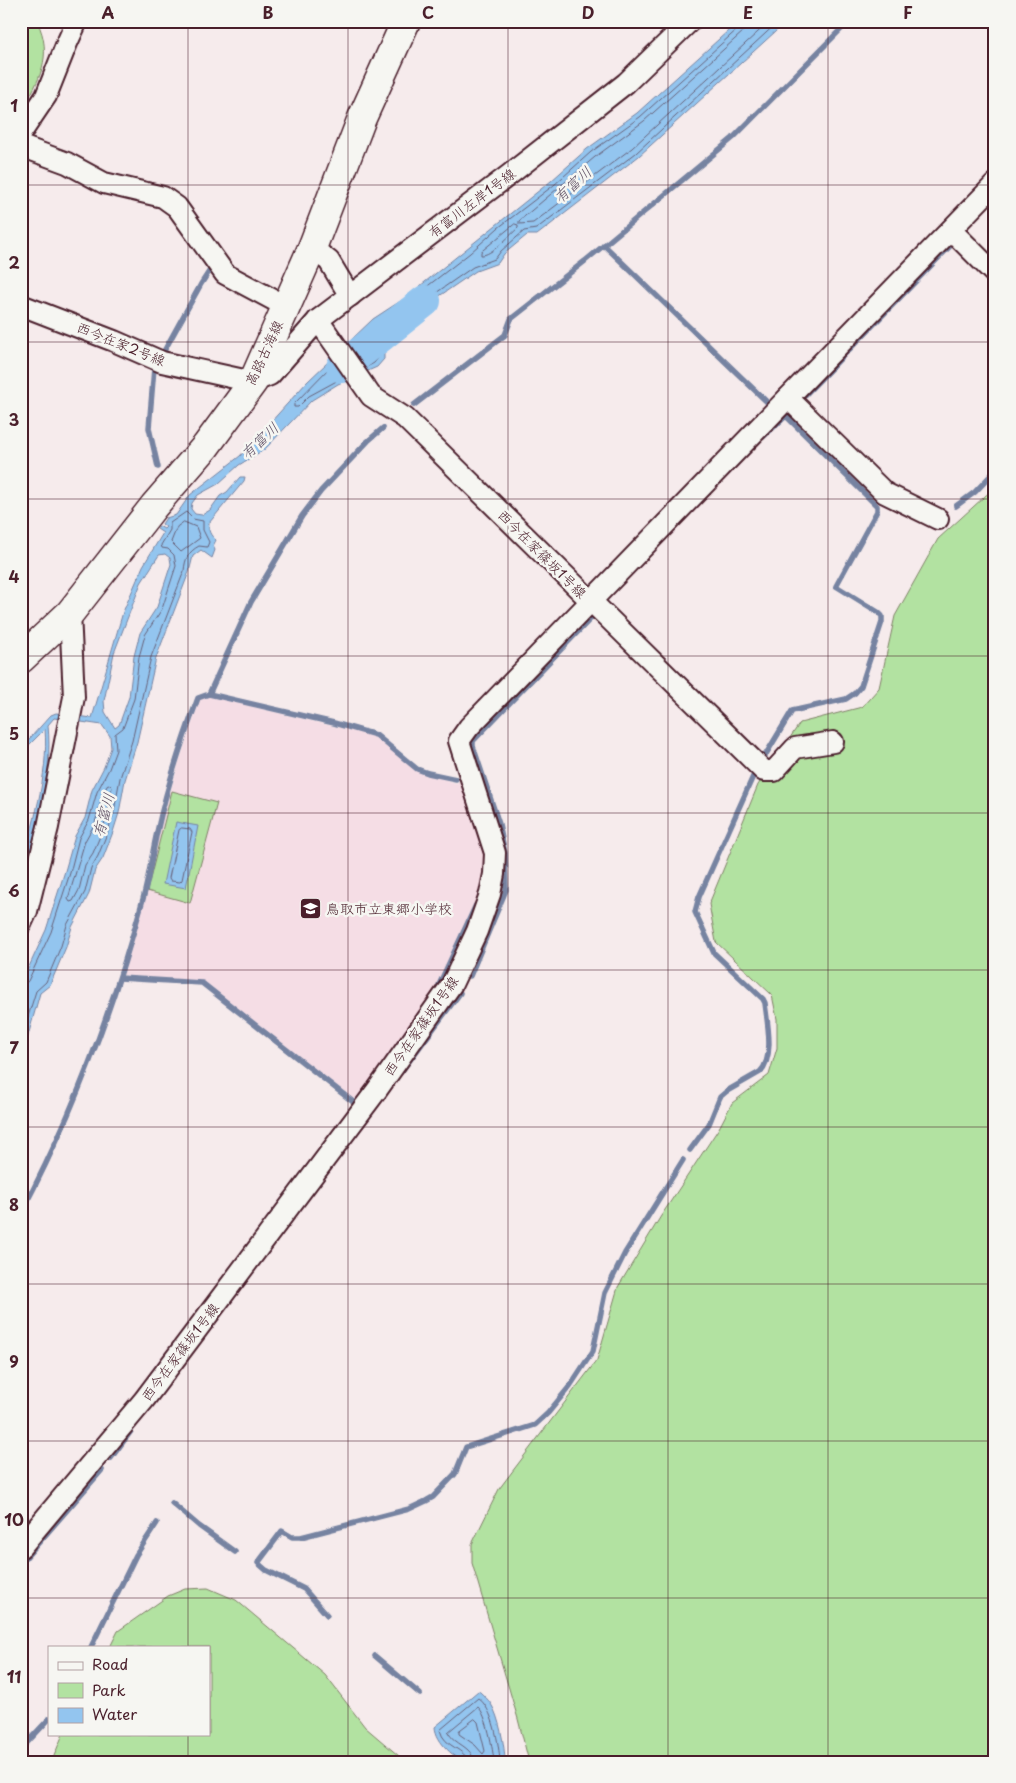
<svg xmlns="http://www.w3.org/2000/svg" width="1016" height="1783" viewBox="0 0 1016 1783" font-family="'Playpen Sans','Klee One',sans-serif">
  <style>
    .built { fill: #f5dde5 }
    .green { fill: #b2e2a1; stroke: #7e8066 }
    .water { fill: #93c5ef; stroke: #7683a1; fill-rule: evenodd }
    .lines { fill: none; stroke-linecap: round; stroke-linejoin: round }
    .shore { stroke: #676179; stroke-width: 1 }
    .stream { stroke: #7683a1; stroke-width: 5.5 }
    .river { stroke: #93c5ef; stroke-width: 32 }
    .minor-casing { stroke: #4a1f2b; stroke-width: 24 }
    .secondary-casing { stroke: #4a1f2b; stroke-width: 31 }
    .minor { stroke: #f6f6f2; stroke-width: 20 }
    .secondary { stroke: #f6f6f2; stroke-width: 28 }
    .grid { fill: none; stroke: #4a1f2b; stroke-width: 1; stroke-opacity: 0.55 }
    .labels { text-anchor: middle; stroke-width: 5; stroke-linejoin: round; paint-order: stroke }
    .street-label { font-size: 14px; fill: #4a1f2b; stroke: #f6f6f2 }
    .poi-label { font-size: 14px; fill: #4a1f2b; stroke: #f6f6f2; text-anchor: start }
    .water-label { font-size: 15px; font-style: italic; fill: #605166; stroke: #f6f6f2 }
    .neatline { fill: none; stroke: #4a1f2b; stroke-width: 2 }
    .grid-label { font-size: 16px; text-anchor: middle; font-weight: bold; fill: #4a1f2b }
  </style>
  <rect width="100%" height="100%" fill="#f6ebec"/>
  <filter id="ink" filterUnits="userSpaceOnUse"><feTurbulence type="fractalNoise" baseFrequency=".02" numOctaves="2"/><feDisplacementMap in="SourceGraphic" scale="10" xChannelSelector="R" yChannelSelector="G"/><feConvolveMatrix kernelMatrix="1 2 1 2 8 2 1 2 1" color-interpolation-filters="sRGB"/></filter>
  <g filter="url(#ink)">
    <path class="built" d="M 208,696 L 374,736 L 417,771 L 456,783 L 463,780 L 488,849 L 487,889 L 436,995 L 358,1103 L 206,983 L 123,975 L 145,898 L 159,830 L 179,762 L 200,699 Z"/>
    <g class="green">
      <path d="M 21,21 L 37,21 C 54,56 39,81 21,111 Z"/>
      <path d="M 995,487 L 995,1762 L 529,1762 L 518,1719 L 472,1563 L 472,1544 L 499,1489 L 597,1360 L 618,1287 L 661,1216 L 719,1128 L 732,1103 L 769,1075 L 777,1048 L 777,1019 L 772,995 L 716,942 L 709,904 L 758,785 L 800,723 L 862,707 L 879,688 L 895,616 L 938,539 Z"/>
      <path d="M 172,791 L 217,803 L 190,903 L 147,891 Z"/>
      <path d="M 208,1588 L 236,1600 L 325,1675 L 365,1727 L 406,1762 L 54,1762 L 54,1756 L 63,1734 L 209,1734 L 209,1647 L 110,1647 L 118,1631 L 168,1596 L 185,1589 Z"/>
    </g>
    <g class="water">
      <path d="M 739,21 L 787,21 L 639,156 L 537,235 L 527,235 L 504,254 L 498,263 L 476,271 L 435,299 L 426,309 L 426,318 L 416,319 L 384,347 L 384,359 L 377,367 L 338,384 L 312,400 L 265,449 L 239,465 L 218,484 L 198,495 L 192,503 L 191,509 L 195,514 L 202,515 L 210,510 L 220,496 L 227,492 L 240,477 L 245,477 L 244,481 L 209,523 C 208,531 210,535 216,540 L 213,546 L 215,550 L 212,558 L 201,550 L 193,556 L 189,572 L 156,658 L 137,742 L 125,780 L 119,813 L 113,832 L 103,858 L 95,870 L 89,894 L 72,927 L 66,947 L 50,985 L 40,993 L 26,1043 L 21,1045 L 21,984 L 46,930 L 65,871 L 75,836 L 85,818 L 92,790 L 104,767 L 111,748 L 110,736 L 102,725 L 54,718 L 48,725 C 53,777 37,832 21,881 L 21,871 C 32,825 49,776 45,729 L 21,753 L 21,748 L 51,715 L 56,713 L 92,718 L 123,612 L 143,566 L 163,533 L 157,529 L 159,526 L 164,529 L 166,527 L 162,524 L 166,518 L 176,515 L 190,495 L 240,456 L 307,382 L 373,319 L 405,298 L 551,181 L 587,149 L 637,113 ZM 393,312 L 399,313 C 398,324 381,342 369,339 C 371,326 383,318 393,312 ZM 165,554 L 170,558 L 171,564 L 157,607 L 140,633 L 134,656 L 129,697 L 119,725 L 115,728 L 105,712 L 104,701 L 114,653 L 141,583 L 159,555 Z"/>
      <path d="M 176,822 L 198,826 L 186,888 L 163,884 Z"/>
      <path d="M 478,1691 L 480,1692 C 484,1696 488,1699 491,1704 C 499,1716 505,1747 505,1762 C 493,1762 480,1763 469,1762 C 455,1760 436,1742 435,1727 Z"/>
    </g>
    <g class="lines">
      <g class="shore">
        <path d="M 742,21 L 740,27 L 640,117 L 591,152 L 554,185 L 498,228 L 470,253 L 402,306 L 404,319 L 407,320 L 414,315 L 420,313 L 422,307 L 433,295 L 473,267 L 495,259 L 501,251 L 524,231 L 536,229 L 636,153 L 779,21"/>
        <path d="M 748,21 L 744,31 L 644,121 L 595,157 L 519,221 L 519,224 L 533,223 L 632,148 L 770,21"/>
        <path d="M 515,224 L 518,225 L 518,228 C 509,236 491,256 481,255 L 481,252 Z"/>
        <path d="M 351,347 L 361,338 L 367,344 L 378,346 L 378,358 L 374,363 L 365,368"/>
        <path d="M 334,363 L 294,404 L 294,407 L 298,407 L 309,396 L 344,377"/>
        <path d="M 184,522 L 196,527 L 200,538 L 181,552 L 171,542 L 177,527 Z"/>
        <path d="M 110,785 L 112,787 L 108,810 L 103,829 L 93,853 L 85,865 L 79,890 L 73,901 L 70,902 L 68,899 L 85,841 L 95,823 L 103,794 L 107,786 Z"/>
        <path d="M 182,828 L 190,829 L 192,832 L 182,880 L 180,882 L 171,881 L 169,878 L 179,830 Z"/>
        <path d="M 21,984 L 25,984 L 28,981 L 51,932 L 70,873 L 79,838 L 89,820 L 97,792 L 109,769 L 116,750 L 115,734 L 123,728 L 134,699 L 139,657 L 145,635 L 162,609 L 176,566 L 174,555 L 168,549 L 162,548 L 161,545 L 170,530 L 170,523 L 186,512 L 193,519 L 203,521 L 203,530 L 209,542 L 207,547 L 199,546 C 188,552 185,559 184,571 L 151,657 L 132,741 L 120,778 L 114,811 L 108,831 L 98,856 L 91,868 L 85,892 L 67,925 L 61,946 L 46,982 L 36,991 L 21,1039"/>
        <path d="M 475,1719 L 478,1722 L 485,1751 L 483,1754 L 475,1745 L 459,1734 L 459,1731 Z"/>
        <path d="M 468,1762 C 466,1748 444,1748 440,1730 L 478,1698 C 493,1708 499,1744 500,1762"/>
        <path d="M 474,1762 C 473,1746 454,1745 448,1732 L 478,1707 C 487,1714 493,1750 494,1762"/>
      </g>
      <g class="stream">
        <path d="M 604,245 L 767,402"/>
        <path d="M 163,353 L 201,284 L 214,264"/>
        <path d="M 154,368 L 149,428 L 158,467"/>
        <path d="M 802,398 L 953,243"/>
        <path d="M 414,405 L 505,335 L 511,319 L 585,261 L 733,138 L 849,21"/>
        <path d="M 763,437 L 786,416 L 877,506 L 877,511 L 836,586 L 878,612 L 882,616 L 882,622 L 861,686 L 855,693 L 846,699 L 792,711 L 763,759"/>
        <path d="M 956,506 L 975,492 L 995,471"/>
        <path d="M 209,694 L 251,602 L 302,516 L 321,491 L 368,441 L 383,428"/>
        <path d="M 470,976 L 506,890 L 505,853 L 499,824 L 473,746 L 473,741 L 593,616"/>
        <path d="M 120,978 L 202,983 L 357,1105"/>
        <path d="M 439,985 L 476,905"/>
        <path d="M 401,1072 L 460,993"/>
        <path d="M 690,1150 L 709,1124 L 720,1097 L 727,1091 L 760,1072 C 775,1057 767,1022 765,1003 L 763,999 L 714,953 L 695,912 L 699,897 L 755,772"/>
        <path d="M 21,1213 C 74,1113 113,1008 143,899 C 149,877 152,854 157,832 C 167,786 182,741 198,698 L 209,694 L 334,723 L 376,735 L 417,769 L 428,773 L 456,779"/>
        <path d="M 111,1458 L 131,1431"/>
        <path d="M 172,1503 L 199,1526 L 235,1552"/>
        <path d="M 21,1563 L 102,1470"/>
        <path d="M 327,1615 L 304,1589 L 266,1570 L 258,1563 L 282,1531 L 292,1537 L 301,1537 L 409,1509 L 426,1501 L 433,1497 L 455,1474 L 466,1447 L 535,1425 L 548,1413 L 570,1386 L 593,1351 L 605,1293 L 625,1253 L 683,1160"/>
        <path d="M 91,1647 L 136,1555 L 157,1523"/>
        <path d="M 375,1656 L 420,1694"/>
        <path d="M 21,1749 L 49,1719"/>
      </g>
      <path class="river" d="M 342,367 L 425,301"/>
      <defs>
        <g id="minor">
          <path d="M 21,133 L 46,96 L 67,43 L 77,21"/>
          <path d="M 21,146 L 67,163 L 104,183 L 163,197 L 177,207 L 225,274 L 285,306"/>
          <path d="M 951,230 L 995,274"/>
          <path d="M 312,248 L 329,261 L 350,296"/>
          <path d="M 21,305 L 114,341 L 162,362 L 253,382 L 270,375 L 318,320 L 509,175 L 626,83 L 690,21"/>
          <path d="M 788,398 L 885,493 L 938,519"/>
          <path d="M 833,742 L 795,748 L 774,771 L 764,771 L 591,601 L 995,184"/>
          <path d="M 21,924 L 27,911 L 48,827 L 74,697 L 70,613"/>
          <path d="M 21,1547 L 144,1400 L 377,1090 L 452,984 L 477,931 L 490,894 L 494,874 L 495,853 L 459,741 L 469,727 L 591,601 L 405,418 L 371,396 L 318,320"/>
        </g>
        <path id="secondary" d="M 21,659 L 70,613 L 154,506 L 206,446 L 253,382 L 312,248 L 362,118 L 406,21"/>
      </defs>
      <use href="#minor" class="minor-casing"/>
      <use href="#secondary" class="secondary-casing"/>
      <use href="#minor" class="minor"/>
      <use href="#secondary" class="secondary"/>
    </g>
  </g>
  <path class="grid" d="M 188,21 L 188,1647M 348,21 L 348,1762M 508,21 L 508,1762M 668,21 L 668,1762M 828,21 L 828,1762M 21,185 L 995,185M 21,342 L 995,342M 21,499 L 995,499M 21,656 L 995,656M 21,813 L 995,813M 21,970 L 995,970M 21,1127 L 995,1127M 21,1284 L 995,1284M 21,1441 L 995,1441M 21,1598 L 995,1598M 188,1734 L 188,1762"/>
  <defs>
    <symbol id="school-square" viewBox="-11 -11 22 22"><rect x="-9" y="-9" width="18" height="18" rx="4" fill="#4a1f2b" stroke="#f6f6f2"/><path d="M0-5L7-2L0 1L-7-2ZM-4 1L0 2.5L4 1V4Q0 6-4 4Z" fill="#fff"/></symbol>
  </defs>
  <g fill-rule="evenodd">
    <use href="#school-square" x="298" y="896" width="25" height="25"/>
  </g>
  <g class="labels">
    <g class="street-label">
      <text transform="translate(472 203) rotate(-37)" y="5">有富川左岸1号線</text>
      <text transform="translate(121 344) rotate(22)" y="5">西今在家2号線</text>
      <text transform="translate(264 353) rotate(-65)" y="5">高路古海線</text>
      <text transform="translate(542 554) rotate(45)" y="5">西今在家篠坂1号線</text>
      <text transform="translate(421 1026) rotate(-55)" y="5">西今在家篠坂1号線</text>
      <text transform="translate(180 1352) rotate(-53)" y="5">西今在家篠坂1号線</text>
    </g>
    <g class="poi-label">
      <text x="326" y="914">鳥取市立東郷小学校</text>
    </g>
    <g class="water-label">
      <text transform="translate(573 185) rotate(-43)" y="5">有富川</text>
      <text transform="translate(260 441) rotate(-43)" y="5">有富川</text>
      <text transform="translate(104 815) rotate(-75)" y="5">有富川</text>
    </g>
  </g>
  <rect width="1016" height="1783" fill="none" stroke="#f6f6f2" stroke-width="55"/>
  <rect x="48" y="1646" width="162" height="90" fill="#f6f6f2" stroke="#b1a0a2"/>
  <rect x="58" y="1662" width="25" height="8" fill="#f6f6f2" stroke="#b1a0a2"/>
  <text x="92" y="1670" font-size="15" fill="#4a1f2b">Road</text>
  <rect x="58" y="1683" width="25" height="15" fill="#b2e2a1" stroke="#b1a0a2"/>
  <text x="92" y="1696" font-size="15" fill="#4a1f2b">Park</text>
  <rect x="58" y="1708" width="25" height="15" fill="#93c5ef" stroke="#b1a0a2"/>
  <text x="92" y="1720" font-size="15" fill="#4a1f2b">Water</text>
  <rect x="28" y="28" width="960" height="1728" class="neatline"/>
  <g class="grid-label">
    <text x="108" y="19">A</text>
    <text x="268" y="19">B</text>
    <text x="428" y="19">C</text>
    <text x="588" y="19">D</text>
    <text x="748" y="19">E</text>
    <text x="908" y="19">F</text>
    <text x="14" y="112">1</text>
    <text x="14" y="269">2</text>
    <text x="14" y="426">3</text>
    <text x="14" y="583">4</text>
    <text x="14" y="740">5</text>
    <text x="14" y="897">6</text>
    <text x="14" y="1054">7</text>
    <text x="14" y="1211">8</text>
    <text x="14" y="1368">9</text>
    <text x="14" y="1526">10</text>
    <text x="14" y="1683">11</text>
  </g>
</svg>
